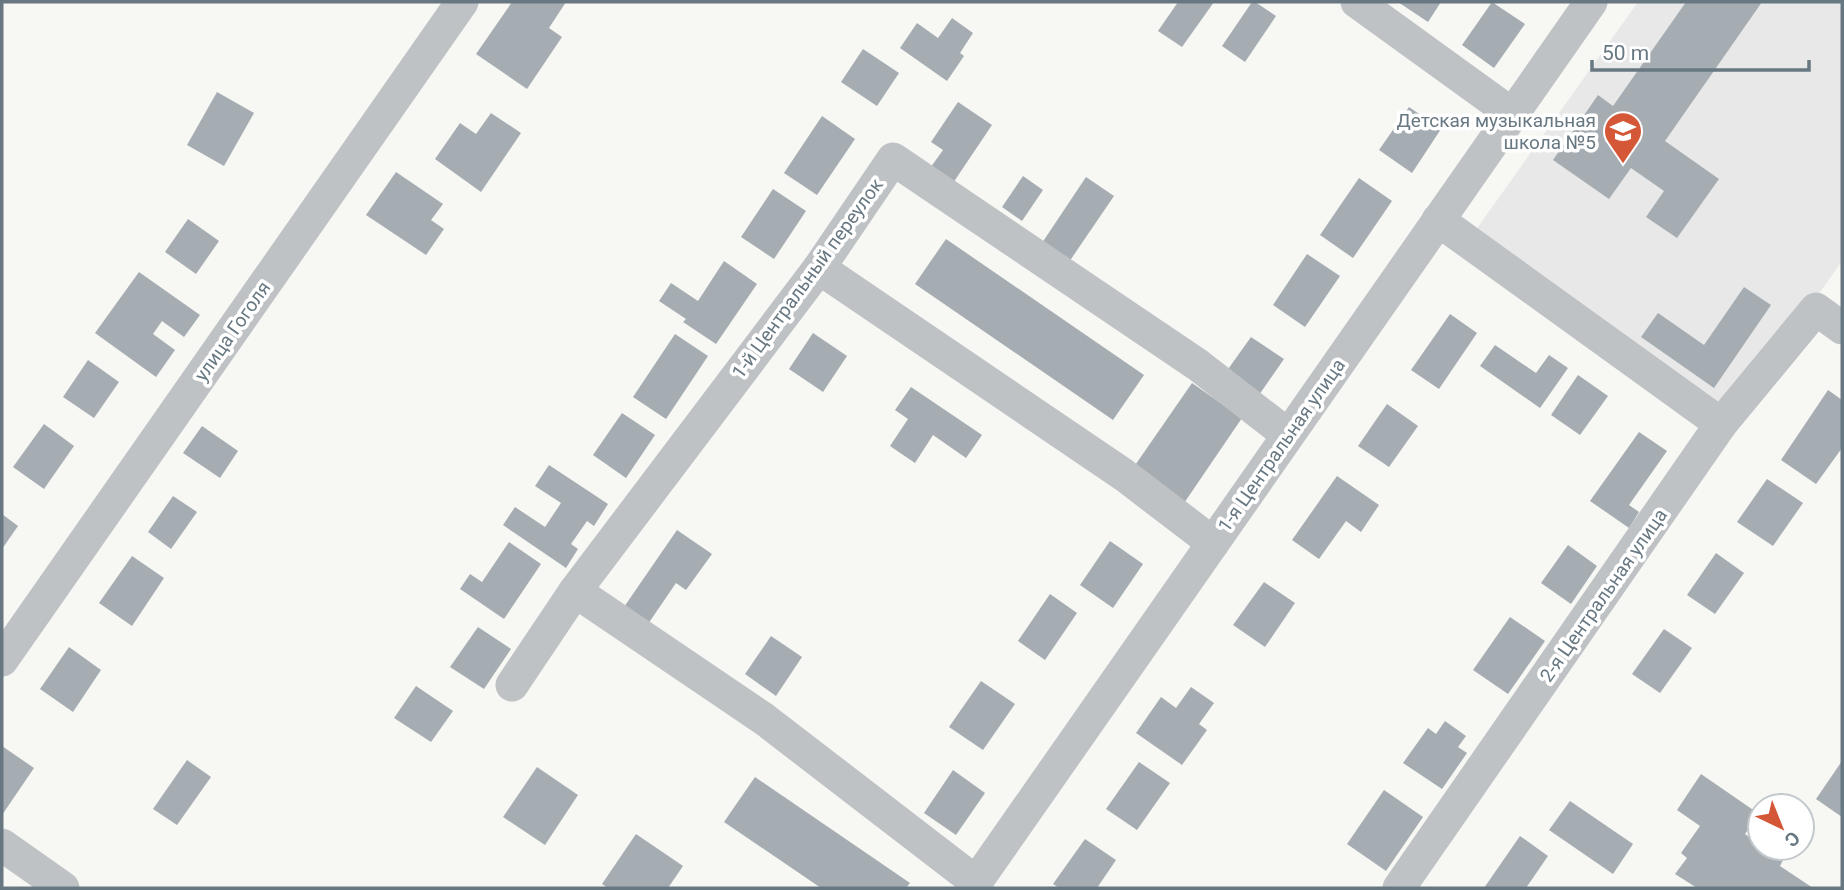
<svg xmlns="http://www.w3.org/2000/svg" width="1844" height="890" viewBox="0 0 1844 890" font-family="Roboto,sans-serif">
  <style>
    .built { fill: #e7e8e7 }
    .building { fill: #a6adb2 }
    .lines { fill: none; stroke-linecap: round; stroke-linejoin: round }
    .minor { stroke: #bec2c5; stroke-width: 33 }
    .labels { text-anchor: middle; stroke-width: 7; stroke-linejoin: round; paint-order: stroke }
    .poi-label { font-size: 19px; fill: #687882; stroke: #fff; text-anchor: end }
    .street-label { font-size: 19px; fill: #687882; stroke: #fff }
  </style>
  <rect width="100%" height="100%" fill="#f7f7f4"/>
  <path class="built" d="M 1638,2 L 1842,2 L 1842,261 L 1722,431 L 1463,248 Z"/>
  <g class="building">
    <path d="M 512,2 L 566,2 L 549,28 L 562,37 L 527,89 L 476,54 Z"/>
    <path d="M 1178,2 L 1214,2 L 1182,47 L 1158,31 Z"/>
    <path d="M 1252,2 L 1255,2 L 1276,16 L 1245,62 L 1222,46 Z"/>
    <path d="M 1398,2 L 1441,2 L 1428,22 Z"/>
    <path d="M 1492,2 L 1525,24 L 1494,68 L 1462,45 Z"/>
    <path d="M 1686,2 L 1762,2 L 1665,141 L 1719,179 L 1677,238 L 1646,217 L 1664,191 L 1631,168 L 1609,199 L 1553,160 L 1598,95 L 1613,106 Z"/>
    <path d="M 952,18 L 973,33 L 960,53 L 964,56 L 947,81 L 900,48 L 917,23 L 938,38 Z"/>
    <path d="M 863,49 L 899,73 L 877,106 L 841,82 Z"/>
    <path d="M 217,92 L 254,113 L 224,166 L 187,145 Z"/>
    <path d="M 958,102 L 992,125 L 951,186 L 928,171 L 943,150 L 931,142 Z"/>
    <path d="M 1409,107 L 1441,129 L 1412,173 L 1379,150 Z"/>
    <path d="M 491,113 L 521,133 L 481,192 L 435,159 L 460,123 L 476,134 Z"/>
    <path d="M 822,116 L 855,139 L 817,195 L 784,173 Z"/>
    <path d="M 396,172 L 443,204 L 431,220 L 444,229 L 426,255 L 366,215 Z"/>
    <path d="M 1023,176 L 1043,190 L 1022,221 L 1002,207 Z"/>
    <path d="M 1086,177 L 1114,196 L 1069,262 L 1042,243 Z"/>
    <path d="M 1359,178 L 1392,201 L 1353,258 L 1320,235 Z"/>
    <path d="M 773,189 L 806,211 L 774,259 L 741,237 Z"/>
    <path d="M 188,219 L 219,241 L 196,274 L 165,252 Z"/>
    <path d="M 946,239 L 1144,375 L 1113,420 L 915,284 Z"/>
    <path d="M 1307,254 L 1340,276 L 1305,327 L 1273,305 Z"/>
    <path d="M 724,261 L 757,284 L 716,344 L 683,322 L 686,319 L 659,301 L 671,283 L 698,301 Z"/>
    <path d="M 139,272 L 200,315 L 184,337 L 162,321 L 153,334 L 175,350 L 156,377 L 95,333 Z"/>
    <path d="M 1744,287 L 1771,305 L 1714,388 L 1641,337 L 1658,313 L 1704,345 Z"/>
    <path d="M 1450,314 L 1477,333 L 1439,389 L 1411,370 Z"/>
    <path d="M 813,333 L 847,356 L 823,392 L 789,369 Z"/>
    <path d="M 675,334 L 708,356 L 666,419 L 633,397 Z"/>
    <path d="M 1251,337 L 1284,359 L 1259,395 L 1226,372 Z"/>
    <path d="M 1495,345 L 1536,373 L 1549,355 L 1568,368 L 1540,408 L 1480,366 Z"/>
    <path d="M 88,360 L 119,382 L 94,418 L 63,397 Z"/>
    <path d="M 1578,375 L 1608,396 L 1580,435 L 1551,415 Z"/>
    <path d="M 1192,383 L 1242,418 L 1180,509 L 1129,474 Z"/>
    <path d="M 911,387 L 982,435 L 966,458 L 933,435 L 915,463 L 890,446 L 908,419 L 895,410 Z"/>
    <path d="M 1828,390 L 1842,400 L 1842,448 L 1816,484 L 1781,460 Z"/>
    <path d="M 1387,404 L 1418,426 L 1389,467 L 1358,446 Z"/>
    <path d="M 622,413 L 655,435 L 626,478 L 593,455 Z"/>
    <path d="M 44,424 L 74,446 L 44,489 L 13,467 Z"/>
    <path d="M 202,426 L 238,451 L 220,478 L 183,453 Z"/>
    <path d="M 1639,432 L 1667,451 L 1629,505 L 1639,512 L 1629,528 L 1590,501 Z"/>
    <path d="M 549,465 L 608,504 L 594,526 L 587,521 L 571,544 L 578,549 L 566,568 L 503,525 L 515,507 L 545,527 L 561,503 L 535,486 Z"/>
    <path d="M 1337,476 L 1379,505 L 1361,532 L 1346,521 L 1319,559 L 1292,540 Z"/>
    <path d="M 1767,479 L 1803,503 L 1773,546 L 1737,522 Z"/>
    <path d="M 173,496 L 197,512 L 171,549 L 148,532 Z"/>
    <path d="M 2,514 L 18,526 L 2,549 Z"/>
    <path d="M 677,530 L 712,554 L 686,590 L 676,583 L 648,624 L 624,607 Z"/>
    <path d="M 1110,541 L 1143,564 L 1113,608 L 1080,585 Z"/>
    <path d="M 509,542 L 541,564 L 504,619 L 460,589 L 470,574 L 482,582 Z"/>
    <path d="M 1568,545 L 1597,566 L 1571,604 L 1541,583 Z"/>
    <path d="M 1716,553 L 1744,573 L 1715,614 L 1687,595 Z"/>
    <path d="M 132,556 L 164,578 L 132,626 L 99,603 Z"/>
    <path d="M 1264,582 L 1295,603 L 1265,647 L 1233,625 Z"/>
    <path d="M 1050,594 L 1077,613 L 1045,660 L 1018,641 Z"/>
    <path d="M 1510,617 L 1545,641 L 1508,694 L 1473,670 Z"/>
    <path d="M 478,627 L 511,649 L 484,689 L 450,667 Z"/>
    <path d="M 1664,629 L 1692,648 L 1660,693 L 1632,674 Z"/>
    <path d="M 771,636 L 802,657 L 776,696 L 745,674 Z"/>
    <path d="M 69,647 L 101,670 L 73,712 L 40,689 Z"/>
    <path d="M 981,681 L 1015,704 L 983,750 L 949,727 Z"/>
    <path d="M 416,686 L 453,711 L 431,742 L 394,718 Z"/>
    <path d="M 1191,687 L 1214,703 L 1199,724 L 1207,730 L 1182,765 L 1136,733 L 1161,697 L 1176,708 Z"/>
    <path d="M 1445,721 L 1466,736 L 1458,747 L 1467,753 L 1442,789 L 1403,763 L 1428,728 L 1436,734 Z"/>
    <path d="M 2,746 L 34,768 L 2,815 Z"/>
    <path d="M 187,760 L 211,777 L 177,825 L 153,809 Z"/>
    <path d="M 1842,761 L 1842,817 L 1816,799 Z"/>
    <path d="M 1139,762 L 1170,783 L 1137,830 L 1106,809 Z"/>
    <path d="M 537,767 L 578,795 L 545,845 L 503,817 Z"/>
    <path d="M 953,770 L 985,793 L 956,835 L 924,813 Z"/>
    <path d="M 1701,774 L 1759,814 L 1745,834 L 1760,845 L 1760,848 L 1765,848 L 1783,860 L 1780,866 L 1813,888 L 1697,888 L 1675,874 L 1687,858 L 1681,853 L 1700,826 L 1677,810 Z"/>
    <path d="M 755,777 L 910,883 L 906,888 L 821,888 L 724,822 Z"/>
    <path d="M 1384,790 L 1423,817 L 1386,871 L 1347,844 Z"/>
    <path d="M 1570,801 L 1633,844 L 1613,874 L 1549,830 Z"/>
    <path d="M 636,834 L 683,866 L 668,888 L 608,888 L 602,884 Z"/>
    <path d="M 1520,836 L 1548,856 L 1526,888 L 1484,888 Z"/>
    <path d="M 1085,839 L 1116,860 L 1097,888 L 1059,888 L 1053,884 Z"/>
  </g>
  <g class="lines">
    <g class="minor">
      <path d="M 1357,2 L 1512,114"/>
      <path d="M 1438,220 L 1721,424"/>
      <path d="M 819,268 L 1124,475 L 1213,543"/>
      <path d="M 575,591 L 764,719 L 976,882"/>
      <path d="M 2,660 L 462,2"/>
      <path d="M 512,685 L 575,591 L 819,268 L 893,159 L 1198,365 L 1288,435"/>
      <path d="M 2,845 L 63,888"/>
      <path d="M 972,888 L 1591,2"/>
      <path d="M 1399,888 L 1721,424 L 1816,309 L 1842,328"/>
    </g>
  </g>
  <defs>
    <symbol id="school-pin" viewBox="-11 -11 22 30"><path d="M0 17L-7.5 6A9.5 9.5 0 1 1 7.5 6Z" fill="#d45737" stroke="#fff"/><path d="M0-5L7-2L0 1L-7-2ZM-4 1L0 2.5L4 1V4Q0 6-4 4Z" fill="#fff"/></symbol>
  </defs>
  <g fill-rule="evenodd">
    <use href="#school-pin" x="1601" y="109" width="44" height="60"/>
  </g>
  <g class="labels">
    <g class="poi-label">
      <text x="1596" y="127">Детская музыкальная<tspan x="1596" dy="22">школа №5</tspan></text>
    </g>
    <g class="street-label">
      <text transform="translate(807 278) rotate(-54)" y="7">1-й Центральный переулок</text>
      <text transform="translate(232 331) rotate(-55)" y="7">улица Гоголя</text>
      <text transform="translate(1281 445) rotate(-55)" y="7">1-я Центральная улица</text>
      <text transform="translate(1603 595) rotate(-55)" y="7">2-я Центральная улица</text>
    </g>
  </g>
  <rect width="1844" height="890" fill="none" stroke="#687882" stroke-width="7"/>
  <g transform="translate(1781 827) rotate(137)"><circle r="33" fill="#ffffff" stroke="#c3c9cd" stroke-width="2"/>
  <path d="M0-5L12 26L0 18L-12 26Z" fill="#d45737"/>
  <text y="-10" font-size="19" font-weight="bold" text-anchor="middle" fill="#687882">С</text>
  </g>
  <path d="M1592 60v10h217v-10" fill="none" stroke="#687882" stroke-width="3.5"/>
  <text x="1602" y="60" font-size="21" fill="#687882" stroke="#ffffff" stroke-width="5" paint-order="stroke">50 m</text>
</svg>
